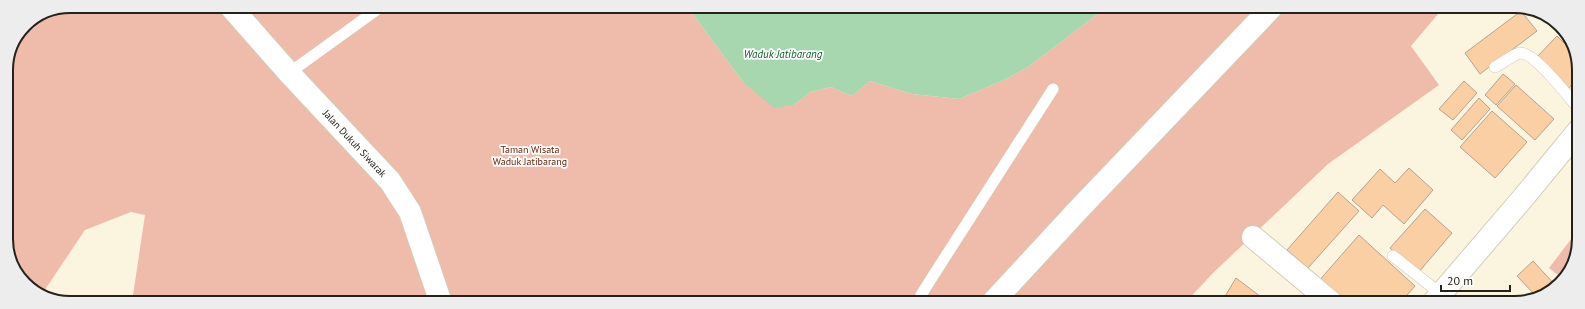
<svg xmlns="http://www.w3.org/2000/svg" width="1585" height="309" viewBox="0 0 1585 309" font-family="'PT Sans',sans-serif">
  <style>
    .green { fill: #efbbab }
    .water { fill: #a6d7af }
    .building { fill: #fbcfa4; stroke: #b3a394 }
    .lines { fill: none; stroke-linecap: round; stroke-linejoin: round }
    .lane-casing { stroke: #d2ccb8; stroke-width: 12 }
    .street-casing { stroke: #d2ccb8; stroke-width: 24 }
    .lane { stroke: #fff; stroke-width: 11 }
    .street { stroke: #fff; stroke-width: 22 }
    .labels { text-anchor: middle; stroke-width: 3.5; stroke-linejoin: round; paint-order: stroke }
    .street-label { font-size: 10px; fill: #24221a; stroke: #fff }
    .park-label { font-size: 10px; fill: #5f1a02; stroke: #fff }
    .water-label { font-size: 11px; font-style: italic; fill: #0f5a2a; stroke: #fff }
    .rim { fill: none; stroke: #24221a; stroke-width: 2 }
  </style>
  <rect width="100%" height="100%" fill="#fbf5e0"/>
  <g class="green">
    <path d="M 70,6 L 687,6 L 743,82 L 794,105 L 810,92 L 831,87 L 852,96 L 870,81 L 912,94 L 959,99 L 1004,80 L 1028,67 L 1108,6 L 1444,7 L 1411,46 L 1439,85 L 1328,164 L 1213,273 L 1185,303 L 132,302 L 145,215 L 131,212 L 85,230 L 42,294 L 27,287 L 8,256 L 6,69 L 25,24 Z"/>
    <path d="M 1578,230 L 1578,248 L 1562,278 L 1549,268 Z"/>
  </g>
  <path class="water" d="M 687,6 L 1108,6 L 1028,67 L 1004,80 L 959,99 L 912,94 L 870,81 L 852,96 L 831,87 L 810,92 L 794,105 L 774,108 L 743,82 Z"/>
  <g class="building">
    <path d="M 1521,11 L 1537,31 L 1480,74 L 1465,53 Z"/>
    <path d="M 1557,36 L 1578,57 L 1578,78 L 1568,89 L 1536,58 Z"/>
    <path d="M 1503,74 L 1515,84 L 1496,105 L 1485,95 Z"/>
    <path d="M 1464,81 L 1477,93 L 1453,120 L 1439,109 Z"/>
    <path d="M 1578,84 L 1578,95 L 1572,89 Z"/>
    <path d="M 1516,85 L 1554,119 L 1535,140 L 1497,106 Z"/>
    <path d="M 1479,98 L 1490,109 L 1462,140 L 1451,130 Z"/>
    <path d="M 1492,111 L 1527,142 L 1495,178 L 1460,147 Z"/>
    <path d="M 1409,168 L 1433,190 L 1404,224 L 1383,205 L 1372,218 L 1352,200 L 1380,169 L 1395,183 Z"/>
    <path d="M 1338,192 L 1359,211 L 1308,268 L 1287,250 Z"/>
    <path d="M 1425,209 L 1452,233 L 1418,273 L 1390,248 Z"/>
    <path d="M 1359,235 L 1415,286 L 1400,303 L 1340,303 L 1317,283 Z"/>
    <path d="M 1533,261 L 1557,287 L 1528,299 L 1534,294 L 1517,276 Z"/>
    <path d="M 1236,278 L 1269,303 L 1221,303 Z"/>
  </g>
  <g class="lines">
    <defs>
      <g id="lane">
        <path d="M 1495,67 C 1501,64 1514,54 1520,53 C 1534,52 1569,97 1578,108"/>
        <path d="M 289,73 L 382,6"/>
        <path d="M 1393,256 L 1441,294"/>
        <path d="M 920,303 L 921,295 L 940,265 L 1053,89"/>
      </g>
      <g id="street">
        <path d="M 230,6 L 289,73 L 390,181 L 410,212 L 441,303"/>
        <path d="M 1253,237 L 1332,303"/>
        <path d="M 992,303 L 1079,209 L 1273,6"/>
        <path d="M 1433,303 L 1523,198 L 1578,131"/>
      </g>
    </defs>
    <use href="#lane" class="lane-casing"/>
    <use href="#street" class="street-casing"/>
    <use href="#lane" class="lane"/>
    <use href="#street" class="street"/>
  </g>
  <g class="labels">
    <g class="street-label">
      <text transform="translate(355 143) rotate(47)" y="4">Jalan Dukuh Siwarak</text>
    </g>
    <g class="park-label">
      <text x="530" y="153">Taman Wisata<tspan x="530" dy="12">Waduk Jatibarang</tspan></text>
    </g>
    <g class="water-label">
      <text x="783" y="58">Waduk Jatibarang</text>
    </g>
  </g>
  <path d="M0 0H1585V309H0ZM70 13H1515A57 57 0 0 1 1572 70V239A57 57 0 0 1 1515 296H70A57 57 0 0 1 13 239V70A57 57 0 0 1 70 13Z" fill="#ededed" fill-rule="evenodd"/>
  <path class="rim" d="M70 13H1515A57 57 0 0 1 1572 70V239A57 57 0 0 1 1515 296H70A57 57 0 0 1 13 239V70A57 57 0 0 1 70 13Z"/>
  <path d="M1441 285v6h69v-6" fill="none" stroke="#24221a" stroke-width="2"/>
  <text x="1447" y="285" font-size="12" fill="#24221a" stroke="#ffffff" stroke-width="3" paint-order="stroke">20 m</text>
</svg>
